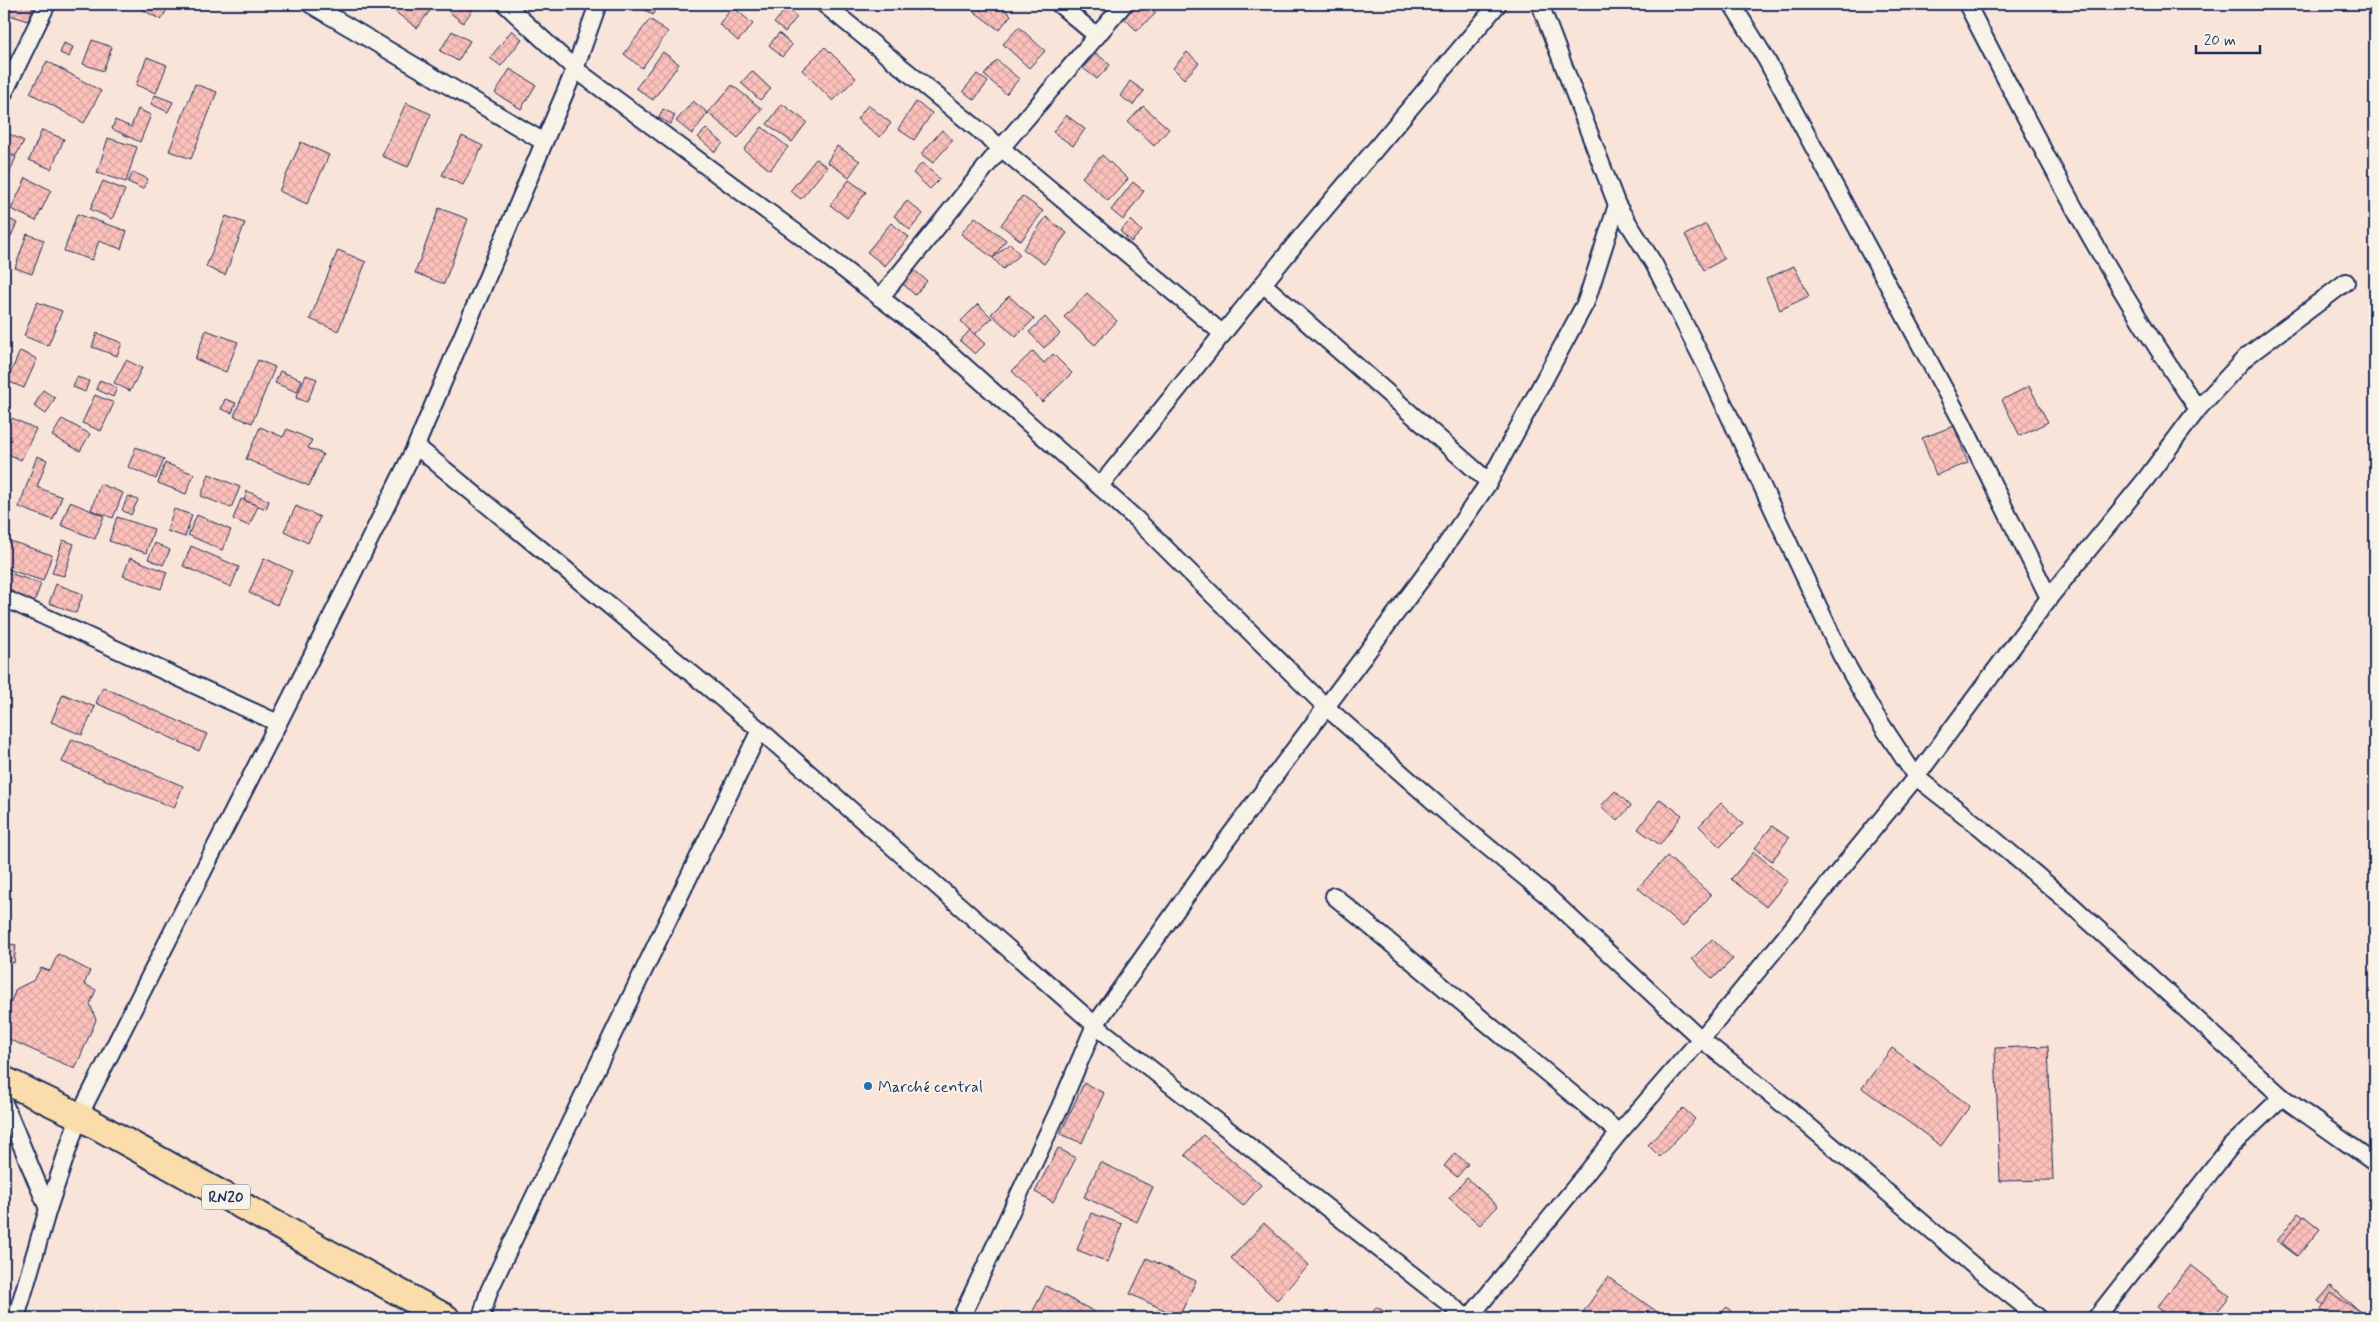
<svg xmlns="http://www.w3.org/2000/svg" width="2379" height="1322" viewBox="0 0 2379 1322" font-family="Mynerve,sans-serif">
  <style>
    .built { fill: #f6d7cf }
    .building { fill: url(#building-cross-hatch); stroke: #1b2f5e }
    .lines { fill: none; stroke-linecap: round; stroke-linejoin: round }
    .street-casing { stroke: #1b2f5e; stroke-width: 20 }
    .primary-casing { stroke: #1b2f5e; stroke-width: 30 }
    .street { stroke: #f7f3e8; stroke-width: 16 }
    .primary { stroke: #faddab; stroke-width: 26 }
    .poi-dot { fill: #1f6fb2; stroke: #f7f3e8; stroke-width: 2 }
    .labels { text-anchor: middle; stroke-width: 4; stroke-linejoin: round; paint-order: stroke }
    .shield { fill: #f7f3e8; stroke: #5d6a87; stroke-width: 1 }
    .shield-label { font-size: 15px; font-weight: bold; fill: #1b2f5e }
    .poi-label { font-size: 16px; fill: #1b2f5e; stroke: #f7f3e8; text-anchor: start }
  </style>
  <defs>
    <pattern id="building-cross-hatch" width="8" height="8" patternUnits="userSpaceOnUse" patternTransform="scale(1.25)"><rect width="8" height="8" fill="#fdc1bb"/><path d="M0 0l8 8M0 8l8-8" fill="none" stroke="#d8a6a3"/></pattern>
  </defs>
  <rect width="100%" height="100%" fill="#f9e4da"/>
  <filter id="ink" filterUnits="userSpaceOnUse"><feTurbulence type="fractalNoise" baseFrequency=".02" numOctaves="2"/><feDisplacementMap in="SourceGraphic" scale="10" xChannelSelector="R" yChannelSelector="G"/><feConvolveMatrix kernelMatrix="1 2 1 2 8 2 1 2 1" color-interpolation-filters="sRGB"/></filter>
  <g filter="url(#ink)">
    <path class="built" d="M 4,1193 L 9,1241 L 4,1257 Z"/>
    <g class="building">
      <path d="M 10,4 L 25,4 L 33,7 L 28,21 L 7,14 Z"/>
      <path d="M 140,4 L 170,4 L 161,20 L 138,7 Z"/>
      <path d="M 393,4 L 435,4 L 417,28 L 390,8 Z"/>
      <path d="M 453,4 L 477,4 L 463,23 L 448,11 Z"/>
      <path d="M 635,4 L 659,4 L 653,15 Z"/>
      <path d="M 910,4 L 925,4 L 918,11 Z"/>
      <path d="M 977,4 L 997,4 L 1011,15 L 999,30 L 972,10 Z"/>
      <path d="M 1138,4 L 1147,4 L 1156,13 L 1137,31 L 1123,17 Z"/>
      <path d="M 733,7 L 753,24 L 738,41 L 719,24 Z"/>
      <path d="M 787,8 L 797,17 L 785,32 L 774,23 Z"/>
      <path d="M 650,19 L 668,32 L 642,68 L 624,54 Z"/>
      <path d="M 1019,27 L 1045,51 L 1029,68 L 1003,44 Z"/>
      <path d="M 512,30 L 522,39 L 501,66 L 490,58 Z"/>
      <path d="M 452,31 L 470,41 L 458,61 L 440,51 Z"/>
      <path d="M 779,33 L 792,45 L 782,57 L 769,45 Z"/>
      <path d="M 92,40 L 112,47 L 103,71 L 83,64 Z"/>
      <path d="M 64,43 L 73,47 L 69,57 L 60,53 Z"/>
      <path d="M 825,47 L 856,78 L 833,101 L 802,70 Z"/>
      <path d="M 663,52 L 679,64 L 653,100 L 636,88 Z"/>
      <path d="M 1187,52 L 1199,63 L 1184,79 L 1173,68 Z"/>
      <path d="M 1096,53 L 1110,65 L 1097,79 L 1083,68 Z"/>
      <path d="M 147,57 L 167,65 L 156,93 L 136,85 Z"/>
      <path d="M 997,60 L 1019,79 L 1006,94 L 984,75 Z"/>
      <path d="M 47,61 L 101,91 L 84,123 L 30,93 Z"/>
      <path d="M 510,69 L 536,85 L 521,109 L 495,93 Z"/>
      <path d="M 752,71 L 771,89 L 760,100 L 741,83 Z"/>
      <path d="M 977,74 L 988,82 L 974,100 L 963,91 Z"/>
      <path d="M 1130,81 L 1144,91 L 1133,105 L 1120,96 Z"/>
      <path d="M 195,84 L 217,92 L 191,159 L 169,151 Z"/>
      <path d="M 732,85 L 762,109 L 738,138 L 708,113 Z"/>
      <path d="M 155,95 L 173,102 L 168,112 L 151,104 Z"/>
      <path d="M 693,101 L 708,113 L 692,134 L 676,121 Z"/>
      <path d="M 916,102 L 932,113 L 914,140 L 898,129 Z"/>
      <path d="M 406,103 L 431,114 L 408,167 L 382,156 Z"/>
      <path d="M 782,104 L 807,122 L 792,142 L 767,124 Z"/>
      <path d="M 868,105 L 891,123 L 880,137 L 857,119 Z"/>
      <path d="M 1143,106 L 1169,129 L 1154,146 L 1128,122 Z"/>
      <path d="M 138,109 L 151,115 L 140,142 L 112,129 L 115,120 L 131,127 Z"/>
      <path d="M 663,109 L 675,115 L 671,124 L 659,118 Z"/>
      <path d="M 1066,115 L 1085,129 L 1073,146 L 1053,132 Z"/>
      <path d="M 762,127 L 788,147 L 770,170 L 744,150 Z"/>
      <path d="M 706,129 L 723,143 L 715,152 L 698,137 Z"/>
      <path d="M 42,130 L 64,139 L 51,169 L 29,160 Z"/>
      <path d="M 942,130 L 953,140 L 933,163 L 921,154 Z"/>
      <path d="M 5,132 L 24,141 L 15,157 L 4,151 Z"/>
      <path d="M 462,136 L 483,146 L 463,185 L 442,175 Z"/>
      <path d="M 108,138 L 137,147 L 126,182 L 97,173 Z"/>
      <path d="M 301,142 L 329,155 L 307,204 L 279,191 Z"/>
      <path d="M 837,146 L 860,161 L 849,177 L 827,162 Z"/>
      <path d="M 4,152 L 16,157 L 9,174 L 4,172 Z"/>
      <path d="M 1102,155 L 1128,179 L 1108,201 L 1082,177 Z"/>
      <path d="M 816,159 L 827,167 L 801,199 L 790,191 Z"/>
      <path d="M 922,163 L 940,179 L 930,189 L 913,173 Z"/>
      <path d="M 133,172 L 148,179 L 143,189 L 128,182 Z"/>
      <path d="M 26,178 L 51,190 L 36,221 L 11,209 Z"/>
      <path d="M 849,180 L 866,192 L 847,218 L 830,205 Z"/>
      <path d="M 103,181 L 125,190 L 112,219 L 90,209 Z"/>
      <path d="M 1133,182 L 1144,191 L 1123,220 L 1111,210 Z"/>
      <path d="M 1022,196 L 1043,211 L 1021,241 L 1001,225 Z"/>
      <path d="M 907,201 L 923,214 L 910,230 L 894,216 Z"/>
      <path d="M 439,208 L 468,219 L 444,284 L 415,273 Z"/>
      <path d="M 77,214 L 127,231 L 121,249 L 99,241 L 92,260 L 64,251 Z"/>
      <path d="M 4,216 L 17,223 L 10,238 L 4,235 Z"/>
      <path d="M 226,216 L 245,223 L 225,275 L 206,267 Z"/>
      <path d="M 975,217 L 1006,240 L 993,258 L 961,234 Z"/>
      <path d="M 1046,217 L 1067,233 L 1044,264 L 1023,249 Z"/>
      <path d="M 1131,220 L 1142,231 L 1131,242 L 1120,231 Z"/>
      <path d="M 891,223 L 909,237 L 885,266 L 867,252 Z"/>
      <path d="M 1706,224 L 1724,259 L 1704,270 L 1685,235 Z"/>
      <path d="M 27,234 L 44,240 L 32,274 L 15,268 Z"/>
      <path d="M 1010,243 L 1020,255 L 1003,269 L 993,258 Z"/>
      <path d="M 338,250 L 366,262 L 338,331 L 310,319 Z"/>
      <path d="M 1794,266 L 1809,296 L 1780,310 L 1766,279 Z"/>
      <path d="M 914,270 L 927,281 L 915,295 L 902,283 Z"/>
      <path d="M 4,288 L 9,290 L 4,301 Z"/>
      <path d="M 1087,293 L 1117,321 L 1095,345 L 1064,317 Z"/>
      <path d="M 1009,296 L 1034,319 L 1016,337 L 991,314 Z"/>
      <path d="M 37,302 L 62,311 L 48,346 L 24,336 Z"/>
      <path d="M 978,304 L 992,318 L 974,335 L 961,321 Z"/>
      <path d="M 1045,317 L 1060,334 L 1044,348 L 1029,332 Z"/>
      <path d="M 206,330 L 238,342 L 226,372 L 195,359 Z"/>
      <path d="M 970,330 L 985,344 L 975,354 L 960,341 Z"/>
      <path d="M 97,333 L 122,343 L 117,356 L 92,347 Z"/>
      <path d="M 20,351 L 37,359 L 24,388 L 7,381 Z"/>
      <path d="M 1033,351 L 1044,363 L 1053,354 L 1072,373 L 1042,402 L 1012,371 Z"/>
      <path d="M 126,360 L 142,368 L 130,391 L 114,383 Z"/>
      <path d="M 258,360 L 275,367 L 252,423 L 234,416 Z"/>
      <path d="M 280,371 L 302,380 L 297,392 L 275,383 Z"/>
      <path d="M 306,375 L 317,379 L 307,402 L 296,398 Z"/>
      <path d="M 77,377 L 89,381 L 85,392 L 73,387 Z"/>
      <path d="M 100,380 L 117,388 L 113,397 L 96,389 Z"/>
      <path d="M 2029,386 L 2048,422 L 2020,436 L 2002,400 Z"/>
      <path d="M 43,390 L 55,398 L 46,414 L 34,406 Z"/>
      <path d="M 95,395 L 114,403 L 101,431 L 82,423 Z"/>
      <path d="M 225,399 L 236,403 L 232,413 L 221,409 Z"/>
      <path d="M 12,418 L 36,429 L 21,460 L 4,452 L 4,436 Z"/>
      <path d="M 62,419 L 90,434 L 80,451 L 52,436 Z"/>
      <path d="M 1954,426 L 1968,463 L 1936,475 L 1922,438 Z"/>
      <path d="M 260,427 L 283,437 L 287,429 L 312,440 L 308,448 L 323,454 L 309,486 L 246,459 Z"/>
      <path d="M 136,447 L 164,459 L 156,479 L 128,467 Z"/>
      <path d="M 37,456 L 47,460 L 37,487 L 62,497 L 53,520 L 19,507 Z"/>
      <path d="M 165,463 L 194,474 L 186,494 L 158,483 Z"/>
      <path d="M 209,474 L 240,487 L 231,508 L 201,496 Z"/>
      <path d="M 100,484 L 123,493 L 113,518 L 91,510 Z"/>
      <path d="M 247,491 L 269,501 L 266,509 L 244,500 Z"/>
      <path d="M 128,496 L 138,500 L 131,515 L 122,510 Z"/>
      <path d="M 241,499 L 258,506 L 249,526 L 233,519 Z"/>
      <path d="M 70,502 L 104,516 L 95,539 L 61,525 Z"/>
      <path d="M 296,506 L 320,517 L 308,543 L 284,531 Z"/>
      <path d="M 174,509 L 192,515 L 185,537 L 167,531 Z"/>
      <path d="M 197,515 L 231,530 L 222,550 L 188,535 Z"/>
      <path d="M 117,517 L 154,529 L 146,553 L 109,541 Z"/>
      <path d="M 7,540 L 52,555 L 43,581 L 4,568 L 4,549 Z"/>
      <path d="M 63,540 L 74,544 L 64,576 L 52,573 Z"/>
      <path d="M 155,543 L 170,550 L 163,565 L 148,559 Z"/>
      <path d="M 191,546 L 239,567 L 231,587 L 183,566 Z"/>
      <path d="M 130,558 L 167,572 L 161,589 L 123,576 Z"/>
      <path d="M 264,558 L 292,571 L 277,605 L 249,593 Z"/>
      <path d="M 4,571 L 41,584 L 34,602 L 4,591 Z"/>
      <path d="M 56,584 L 83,594 L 76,613 L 49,603 Z"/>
      <path d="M 103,687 L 207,734 L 199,751 L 96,703 Z"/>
      <path d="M 63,694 L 95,707 L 82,735 L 51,722 Z"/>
      <path d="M 72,739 L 183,786 L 174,808 L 62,762 Z"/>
      <path d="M 1615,791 L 1631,806 L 1617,821 L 1601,806 Z"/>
      <path d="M 1660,799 L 1682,815 L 1660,845 L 1638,829 Z"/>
      <path d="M 1721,803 L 1743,824 L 1720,847 L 1699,826 Z"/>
      <path d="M 1772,826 L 1789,838 L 1772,861 L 1755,848 Z"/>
      <path d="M 1754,852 L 1788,880 L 1766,907 L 1731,879 Z"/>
      <path d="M 1667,856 L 1711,895 L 1683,927 L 1638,888 Z"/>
      <path d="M 1712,939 L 1733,959 L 1713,979 L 1692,959 Z"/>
      <path d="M 4,943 L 16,945 L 14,963 L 4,962 Z"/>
      <path d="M 58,954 L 90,971 L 84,984 L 96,990 L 90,1004 L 96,1020 L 75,1069 L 4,1037 L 4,1019 L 16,989 L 34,980 L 41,968 L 50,971 Z"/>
      <path d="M 2048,1046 L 2053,1180 L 2000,1181 L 1995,1048 Z"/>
      <path d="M 1892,1048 L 1970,1106 L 1941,1146 L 1862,1088 Z"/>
      <path d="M 1084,1083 L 1104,1093 L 1082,1143 L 1060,1134 Z"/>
      <path d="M 1683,1108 L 1695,1119 L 1660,1157 L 1648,1145 Z"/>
      <path d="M 1203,1135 L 1261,1185 L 1243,1206 L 1185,1155 Z"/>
      <path d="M 1058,1148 L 1076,1158 L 1053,1202 L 1035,1192 Z"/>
      <path d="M 1455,1153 L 1468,1164 L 1457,1177 L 1444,1166 Z"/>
      <path d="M 1100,1162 L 1153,1187 L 1137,1222 L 1084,1197 Z"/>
      <path d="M 1467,1178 L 1498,1206 L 1480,1225 L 1449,1198 Z"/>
      <path d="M 1091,1213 L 1122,1224 L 1108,1262 L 1077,1250 Z"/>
      <path d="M 2298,1213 L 2318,1227 L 2297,1256 L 2277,1241 Z"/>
      <path d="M 2304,1216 L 2320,1229 L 2298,1256 L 2282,1243 Z"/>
      <path d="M 1264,1223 L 1309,1265 L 1277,1300 L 1231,1258 Z"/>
      <path d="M 1147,1258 L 1196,1281 L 1179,1317 L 1130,1294 Z"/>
      <path d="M 2191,1265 L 2230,1296 L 2212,1318 L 2171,1318 L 2157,1307 Z"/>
      <path d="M 1608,1277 L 1656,1311 L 1651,1318 L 1579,1318 Z"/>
      <path d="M 1046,1286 L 1095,1312 L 1092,1318 L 1042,1318 L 1032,1313 Z"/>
      <path d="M 2331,1286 L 2363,1315 L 2361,1318 L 2337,1318 L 2318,1301 Z"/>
      <path d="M 2331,1293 L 2362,1313 L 2359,1318 L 2334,1318 L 2321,1310 Z"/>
      <path d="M 1376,1307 L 1397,1318 L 1370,1318 Z"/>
      <path d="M 1727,1307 L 1737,1318 L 1715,1318 Z"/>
    </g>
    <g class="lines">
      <defs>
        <g id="street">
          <path d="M 310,4 L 544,142"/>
          <path d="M 505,4 L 575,69 L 598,4"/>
          <path d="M 824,4 L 1001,148 L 1223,334"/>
          <path d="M 1059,4 L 1097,36"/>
          <path d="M 1540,4 L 1617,205 L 1654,264 L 1706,366 L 1841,655 L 1872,710 L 1916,777 L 1981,828 L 2067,901 L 2282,1097"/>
          <path d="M 1732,4 L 1766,59 L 1961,420 L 2049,598"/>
          <path d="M 1967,4 C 2038,142 2109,281 2198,409"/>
          <path d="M 4,93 L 47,4"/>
          <path d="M 1263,284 L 1489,482"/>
          <path d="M 880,298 L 1001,148 L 1124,4"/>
          <path d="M 416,446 L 575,69 L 798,234 L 935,340 L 1136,519 L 1326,707 L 1449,815 L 1544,893 L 1701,1039 L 1790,1110 L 1975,1267 L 2039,1318"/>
          <path d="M 1100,486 L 1296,243 L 1498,4"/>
          <path d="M 4,598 L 278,723"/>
          <path d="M 1334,896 L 1619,1133"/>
          <path d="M 4,1103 L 48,1209"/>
          <path d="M 16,1318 L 48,1209 L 79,1116 L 304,672 L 416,446 L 760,730 L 1095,1025 L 1467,1318"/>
          <path d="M 481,1318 L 489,1291 L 505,1257 L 760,730"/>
          <path d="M 961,1318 L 1060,1107 L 1095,1025 L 1211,861 L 1435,561 L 1489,482 L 1586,302 L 1617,205"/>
          <path d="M 1469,1318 L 1619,1133 L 1719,1018 L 1916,777 L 2049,598 L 2145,480 L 2198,409 L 2246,357 L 2346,282"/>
          <path d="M 2096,1318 L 2231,1146 L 2282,1097 L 2375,1163"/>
        </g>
        <path id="primary" d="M 4,1080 L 79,1116 L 446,1318"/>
      </defs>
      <use href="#street" class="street-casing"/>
      <use href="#primary" class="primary-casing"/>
      <use href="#street" class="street"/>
      <use href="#primary" class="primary"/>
    </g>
  </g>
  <circle class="poi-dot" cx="868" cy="1086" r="5"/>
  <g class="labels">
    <rect class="shield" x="202" y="1184.5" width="48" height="25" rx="4"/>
    <g class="shield-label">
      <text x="226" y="1202">RN20</text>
    </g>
    <g class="poi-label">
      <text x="878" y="1092">Marché central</text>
    </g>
  </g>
  <rect width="2379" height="1322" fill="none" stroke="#f7f3e8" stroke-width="20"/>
  <rect x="10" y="10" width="2359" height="1302" fill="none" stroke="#1b2f5e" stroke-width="2" filter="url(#ink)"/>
  <path d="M2196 45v8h64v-8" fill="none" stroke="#1b2f5e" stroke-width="2.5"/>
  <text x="2204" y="45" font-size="15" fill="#1b2f5e" stroke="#f7f3e8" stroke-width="4" paint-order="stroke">20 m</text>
</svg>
